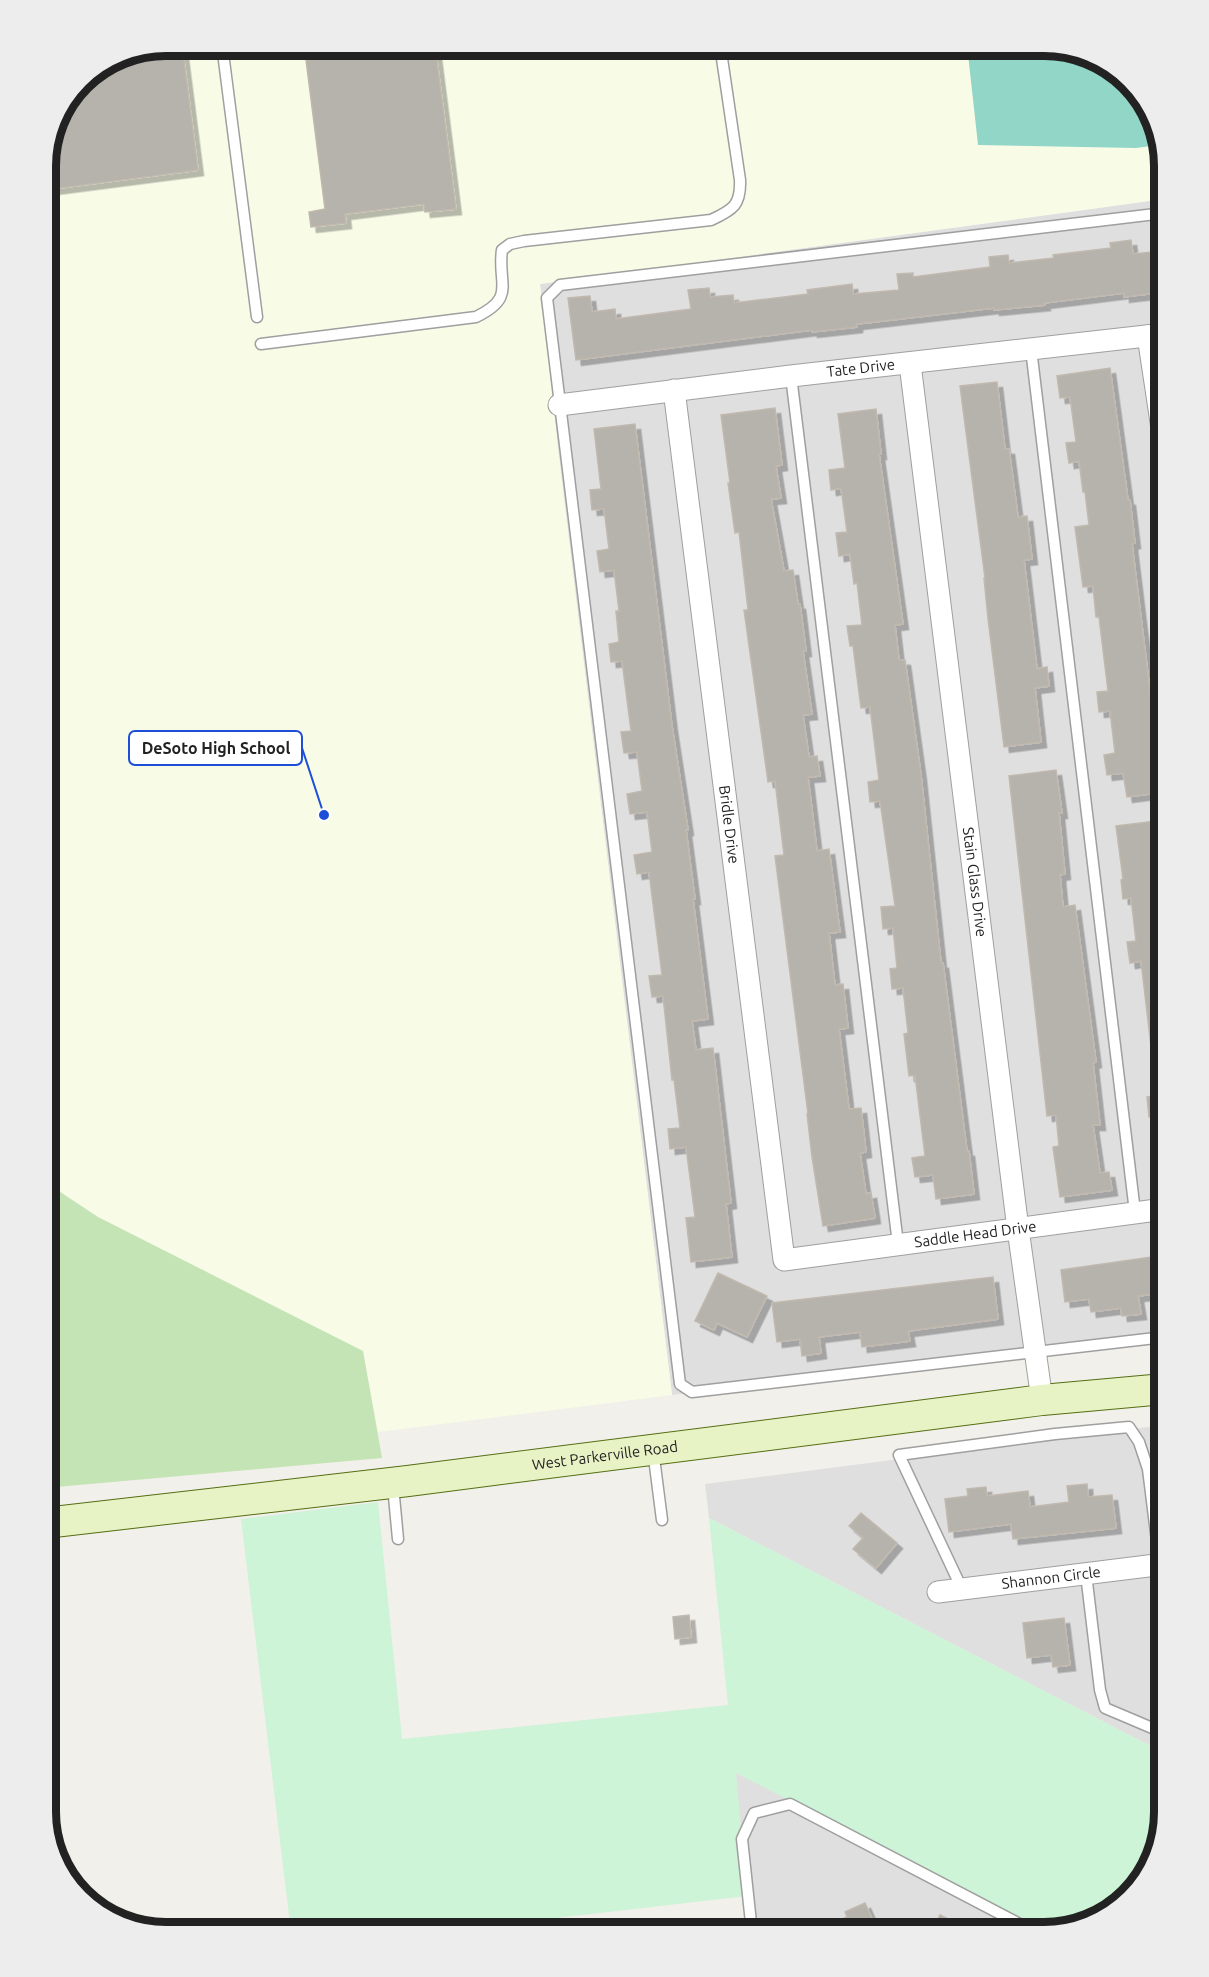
<svg xmlns="http://www.w3.org/2000/svg" width="1209" height="1977" viewBox="0 0 1209 1977" font-family="Ubuntu,sans-serif">
  <style>
    .residential { fill: #e0dfdf }
    .education { fill: #f8fce7 }
    .grass { fill: #c5e4b6 }
    .park { fill: #cdf4d7 }
    .pitch { fill: #92d6c8 }
    .building { fill: #b6b2ac; stroke: #c1b9ae; stroke-width: 1.5; filter: url(#shadow) }
    .lines { fill: none; stroke-linecap: round; stroke-linejoin: round }
    .service-casing { stroke: #9f9f9f; stroke-width: 13 }
    .minor-casing { stroke: #9f9f9f; stroke-width: 23 }
    .secondary-casing { stroke: #546e13; stroke-width: 32 }
    .service { stroke: #fff; stroke-width: 10 }
    .minor { stroke: #fff; stroke-width: 21 }
    .secondary { stroke: #e8f3c5; stroke-width: 30 }
    .labels { text-anchor: middle; stroke-width: 4.5; stroke-linejoin: round; paint-order: stroke }
    .street-label { font-size: 15px; fill: #222; stroke: #fff }
    .rim { fill: none; stroke: #222; stroke-width: 8 }
    .leader { fill: none; stroke: #1d4ed8; stroke-width: 2 }
    .callout-dot { fill: #1d4ed8; stroke: #fff; stroke-width: 2 }
    .callout { fill: #fff; stroke: #1d4ed8; stroke-width: 2 }
    .callout-label { font-size: 16px; text-anchor: middle; font-weight: bold; fill: #222 }
  </style>
  <defs>
    <filter id="shadow"><feDropShadow dx="5.5" dy="5.5" stdDeviation="0" flood-color="#0004"/></filter>
  </defs>
  <rect width="100%" height="100%" fill="#f1f0ea"/>
  <g class="residential">
    <path d="M 1164,199 L 1164,1335 L 672,1395 L 558,448 L 540,284 Z"/>
    <path d="M 1164,1425 L 1164,1753 L 709,1518 L 705,1484 Z"/>
    <path d="M 735,1772 L 1046,1931 L 751,1932 Z"/>
  </g>
  <path class="education" d="M 165,45 L 1052,45 L 1110,65 L 1151,112 L 1164,165 L 1164,199 L 540,284 L 558,448 L 672,1395 L 378,1432 L 363,1351 L 98,1217 L 45,1182 L 45,158 L 80,80 L 120,54 Z"/>
  <path class="grass" d="M 45,1182 L 98,1217 L 363,1351 L 382,1458 L 45,1488 Z"/>
  <path class="park" d="M 378,1502 L 402,1739 L 728,1705 L 709,1518 L 1164,1753 L 1164,1812 L 1148,1872 L 1097,1919 L 1046,1931 L 736,1773 L 747,1896 L 433,1932 L 291,1932 L 241,1519 Z"/>
  <path class="pitch" d="M 967,45 L 1052,45 L 1110,65 L 1151,112 L 1159,145 L 1136,148 L 978,145 Z"/>
  <g class="building">
    <path d="M 182,45 L 198,170 L 45,190 L 45,158 L 54,119 L 80,80 L 120,54 Z"/>
    <path d="M 308,45 L 435,45 L 456,209 L 425,212 L 424,204 L 345,214 L 346,223 L 311,227 L 309,212 L 325,209 L 306,60 L 310,60 Z"/>
    <path d="M 1131,240 L 1133,254 L 1162,251 L 1164,292 L 1124,297 L 1124,293 L 1044,303 L 1045,305 L 994,310 L 994,308 L 857,324 L 857,327 L 812,332 L 812,330 L 576,360 L 568,298 L 590,296 L 592,312 L 615,309 L 616,319 L 691,309 L 688,290 L 709,288 L 710,297 L 733,295 L 734,303 L 808,294 L 807,290 L 852,284 L 853,294 L 899,290 L 897,274 L 913,273 L 913,277 L 990,267 L 989,257 L 1008,255 L 1009,263 L 1054,258 L 1053,255 L 1111,248 L 1110,243 Z"/>
    <path d="M 1110,368 L 1128,500 L 1130,500 L 1135,543 L 1132,544 L 1157,748 L 1160,747 L 1164,779 L 1164,792 L 1127,797 L 1123,773 L 1107,775 L 1104,755 L 1115,753 L 1110,711 L 1099,712 L 1097,692 L 1108,691 L 1099,617 L 1096,617 L 1093,586 L 1083,587 L 1075,527 L 1089,525 L 1085,492 L 1083,492 L 1079,461 L 1069,463 L 1066,443 L 1076,442 L 1070,397 L 1060,398 L 1057,376 Z"/>
    <path d="M 997,382 L 1005,449 L 1009,449 L 1018,517 L 1027,516 L 1032,559 L 1024,560 L 1037,669 L 1047,667 L 1049,686 L 1035,688 L 1041,742 L 1004,747 L 988,619 L 984,578 L 985,578 L 960,386 Z"/>
    <path d="M 775,408 L 782,465 L 776,466 L 781,498 L 771,499 L 784,571 L 793,570 L 798,604 L 800,604 L 806,651 L 803,651 L 812,714 L 803,715 L 809,757 L 817,756 L 820,776 L 808,777 L 817,851 L 829,849 L 840,932 L 829,933 L 835,985 L 843,984 L 848,1028 L 839,1029 L 849,1109 L 861,1108 L 866,1152 L 860,1153 L 866,1194 L 871,1193 L 875,1218 L 823,1226 L 812,1157 L 807,1114 L 808,1114 L 775,856 L 784,855 L 775,781 L 768,782 L 744,610 L 748,610 L 739,532 L 735,533 L 728,483 L 730,483 L 721,415 Z"/>
    <path d="M 876,409 L 881,454 L 879,454 L 903,624 L 895,625 L 899,660 L 905,660 L 921,775 L 941,963 L 943,963 L 967,1151 L 969,1151 L 974,1194 L 936,1199 L 933,1175 L 915,1177 L 912,1158 L 925,1156 L 915,1075 L 909,1076 L 904,1034 L 908,1033 L 903,988 L 892,989 L 890,969 L 897,968 L 893,928 L 883,929 L 881,907 L 895,906 L 880,801 L 870,802 L 868,782 L 879,780 L 870,707 L 861,708 L 853,646 L 850,646 L 847,626 L 862,625 L 857,583 L 854,584 L 850,554 L 839,556 L 836,533 L 847,532 L 841,488 L 831,490 L 829,470 L 845,468 L 838,414 Z"/>
    <path d="M 635,424 L 672,726 L 688,830 L 686,830 L 695,899 L 693,899 L 708,1019 L 692,1021 L 696,1050 L 713,1048 L 731,1203 L 726,1204 L 732,1257 L 691,1262 L 686,1218 L 695,1217 L 686,1147 L 670,1149 L 668,1129 L 680,1128 L 674,1080 L 672,1080 L 663,996 L 652,997 L 649,976 L 662,975 L 653,904 L 649,872 L 637,874 L 634,855 L 652,852 L 647,812 L 630,814 L 627,794 L 642,791 L 637,752 L 624,753 L 621,732 L 631,731 L 622,661 L 611,662 L 609,644 L 619,642 L 616,611 L 619,611 L 614,570 L 600,572 L 597,551 L 609,549 L 604,509 L 592,510 L 590,490 L 601,489 L 594,429 Z"/>
    <path d="M 1056,770 L 1062,813 L 1059,813 L 1065,874 L 1060,875 L 1063,907 L 1075,905 L 1096,1062 L 1093,1063 L 1100,1125 L 1093,1125 L 1100,1173 L 1109,1172 L 1112,1190 L 1060,1197 L 1053,1147 L 1059,1146 L 1056,1115 L 1047,1116 L 1009,776 Z"/>
    <path d="M 1164,820 L 1164,1072 L 1154,1072 L 1141,961 L 1130,963 L 1127,942 L 1136,941 L 1131,898 L 1123,899 L 1121,880 L 1123,879 L 1116,826 Z"/>
    <path d="M 1164,1095 L 1164,1115 L 1149,1117 L 1147,1097 Z"/>
    <path d="M 1158,1256 L 1163,1293 L 1138,1296 L 1141,1314 L 1122,1316 L 1121,1308 L 1091,1312 L 1089,1299 L 1065,1302 L 1061,1270 Z"/>
    <path d="M 718,1273 L 767,1296 L 747,1337 L 717,1323 L 714,1330 L 695,1321 Z"/>
    <path d="M 993,1277 L 998,1319 L 908,1331 L 910,1341 L 862,1347 L 860,1332 L 819,1337 L 821,1353 L 802,1356 L 800,1339 L 777,1342 L 772,1303 Z"/>
    <path d="M 1087,1484 L 1088,1497 L 1112,1495 L 1116,1528 L 1013,1539 L 1011,1524 L 949,1532 L 945,1499 L 968,1496 L 967,1489 L 986,1487 L 987,1496 L 1028,1491 L 1030,1507 L 1069,1502 L 1067,1486 Z"/>
    <path d="M 861,1513 L 897,1543 L 876,1568 L 853,1549 L 863,1538 L 849,1526 Z"/>
    <path d="M 689,1615 L 691,1637 L 675,1639 L 673,1617 Z"/>
    <path d="M 1064,1618 L 1070,1665 L 1053,1667 L 1051,1655 L 1027,1658 L 1023,1623 Z"/>
    <path d="M 865,1903 L 878,1932 L 814,1932 L 847,1917 L 845,1912 Z"/>
    <path d="M 940,1915 L 974,1932 L 931,1932 Z"/>
  </g>
  <g class="lines">
    <defs>
      <g id="service">
        <path d="M 222,45 L 257,317"/>
        <path d="M 261,344 L 476,317 C 517,297 497,284 502,250 L 510,244 L 524,241 L 711,220 C 733,210 741,205 740,180 L 720,45"/>
        <path d="M 1031,349 L 1135,1212"/>
        <path d="M 791,376 L 898,1244"/>
        <path d="M 1164,1337 L 692,1392 L 680,1384 L 547,298 L 560,285 L 1164,213"/>
        <path d="M 653,1450 L 662,1520"/>
        <path d="M 393,1486 L 398,1539"/>
        <path d="M 1086,1574 L 1100,1690 L 1105,1708 L 1164,1733"/>
        <path d="M 962,1589 L 899,1455 L 1055,1434 L 1129,1427 L 1139,1442 L 1148,1469 L 1160,1565"/>
        <path d="M 752,1932 L 742,1839 L 754,1813 L 790,1804 L 1035,1932"/>
      </g>
      <g id="minor">
        <path d="M 1148,336 L 1164,442"/>
        <path id="s1" d="M 910,364 L 1018,1229 L 1042,1400"/>
        <path id="s2" d="M 674,390 L 784,1260 L 1164,1209"/>
        <path id="s3" d="M 559,405 L 791,376 L 1164,334"/>
        <path id="s4" d="M 938,1592 L 1164,1564"/>
      </g>
      <g id="secondary">
        <path id="s5" d="M 45,1523 L 408,1481 L 1042,1400 L 1164,1389"/>
      </g>
    </defs>
    <use href="#service" class="service-casing"/>
    <use href="#minor" class="minor-casing"/>
    <use href="#secondary" class="secondary-casing"/>
    <use href="#service" class="service"/>
    <use href="#minor" class="minor"/>
    <use href="#secondary" class="secondary"/>
  </g>
  <g class="labels">
    <g class="street-label">
      <text dy="5" stroke="none"><textPath href="#s3" startOffset="304">Tate Drive</textPath></text>
      <text dy="5" stroke="none"><textPath href="#s2" startOffset="438">Bridle Drive</textPath></text>
      <text dy="5" stroke="none"><textPath href="#s1" startOffset="522">Stain Glass Drive</textPath></text>
      <text dy="5" stroke="none"><textPath href="#s2" startOffset="1070">Saddle Head Drive</textPath></text>
      <text dy="5" stroke="none"><textPath href="#s5" startOffset="564">West Parkerville Road</textPath></text>
      <text dy="5" stroke="none"><textPath href="#s4" startOffset="114">Shannon Circle</textPath></text>
    </g>
  </g>
  <path d="M0 0H1209V1977H0ZM166 56H1044A110 110 0 0 1 1154 166V1812A110 110 0 0 1 1044 1922H166A110 110 0 0 1 56 1812V166A110 110 0 0 1 166 56Z" fill="#ededed" fill-rule="evenodd"/>
  <path class="rim" d="M166 56H1044A110 110 0 0 1 1154 166V1812A110 110 0 0 1 1044 1922H166A110 110 0 0 1 56 1812V166A110 110 0 0 1 166 56Z"/>
  <path class="leader" d="M324 815L302 748"/>
  <circle class="callout-dot" cx="324" cy="815" r="6"/>
  <rect class="callout" x="129" y="731" width="173" height="34" rx="6"/>
  <g class="callout-label">
    <text x="216" y="754">DeSoto High School</text>
  </g>
</svg>
